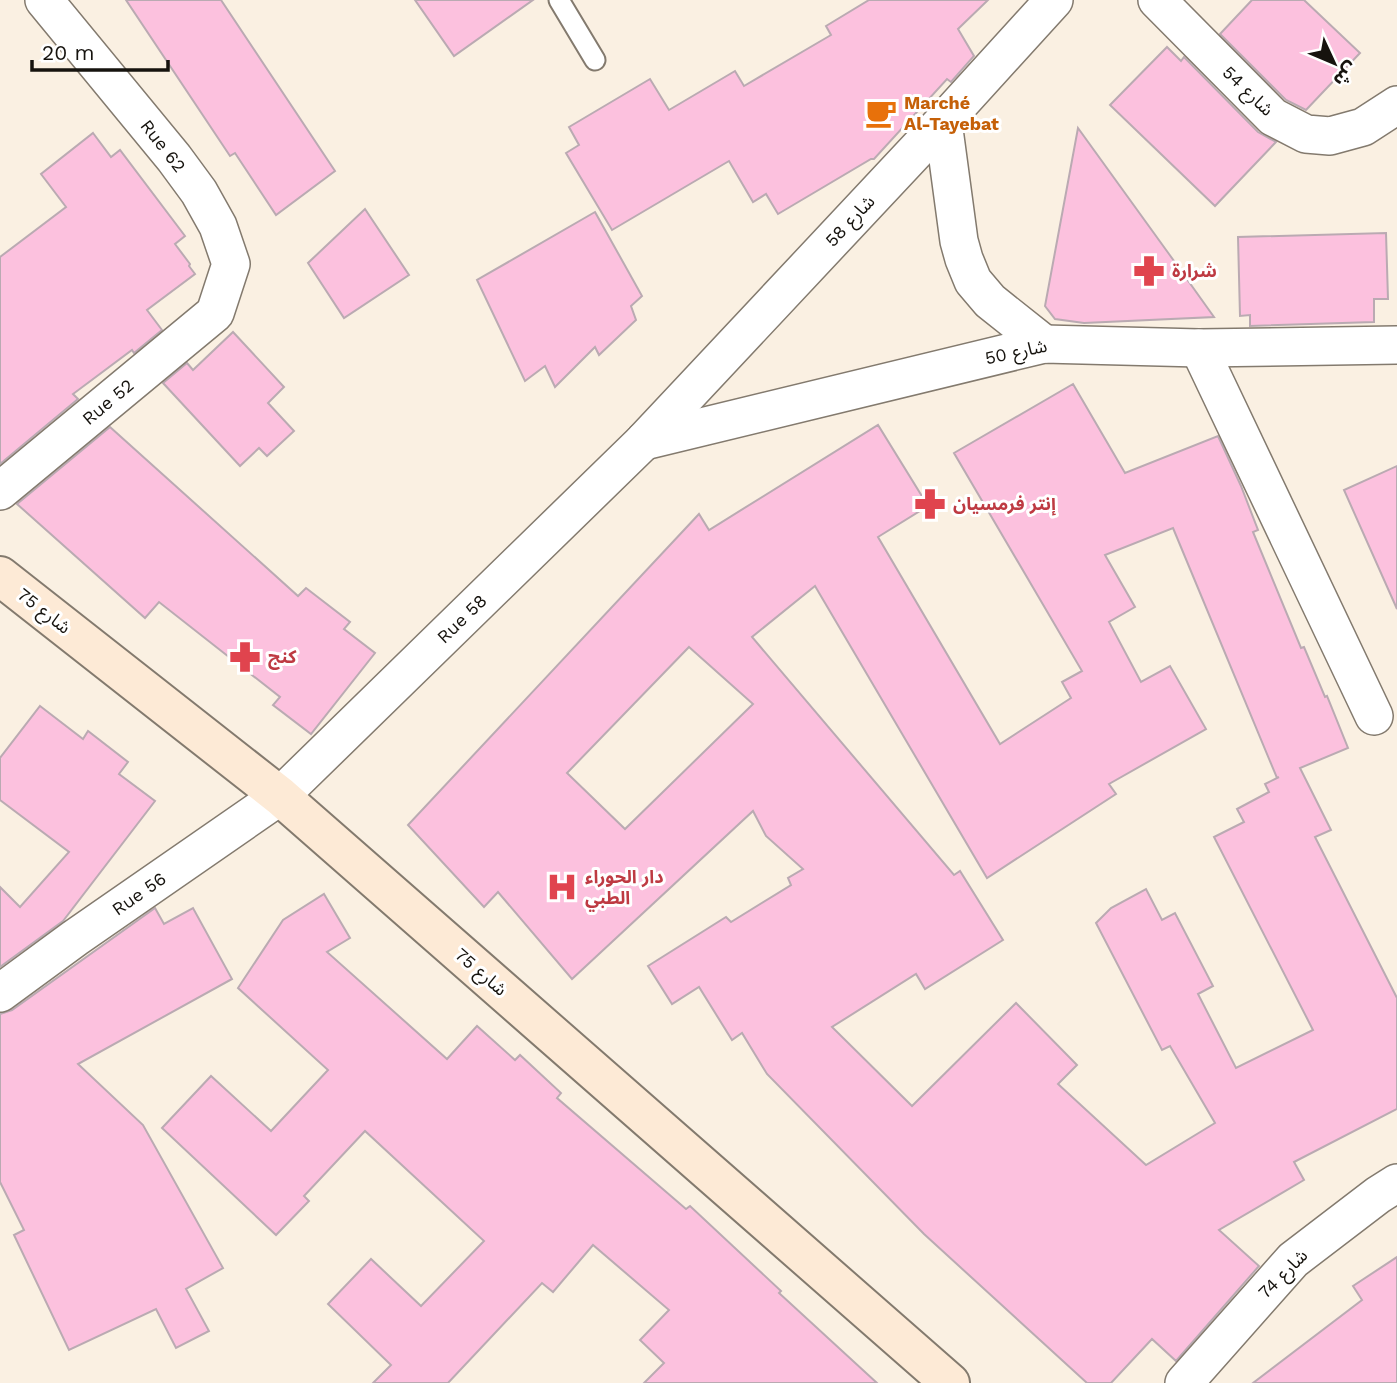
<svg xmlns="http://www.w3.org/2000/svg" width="1397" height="1383" viewBox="0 0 1397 1383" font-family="'Work Sans','Noto Sans Arabic',sans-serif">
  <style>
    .building { fill: #fcc1de; stroke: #baaab2; stroke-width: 2; fill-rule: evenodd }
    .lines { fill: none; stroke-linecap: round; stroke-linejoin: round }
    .lane-casing { stroke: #837a6e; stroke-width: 23 }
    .street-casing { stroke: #837a6e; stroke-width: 40 }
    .secondary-casing { stroke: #837a6e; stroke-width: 42 }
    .lane { stroke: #fff; stroke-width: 19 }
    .street { stroke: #fff; stroke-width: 37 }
    .secondary { stroke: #fdead6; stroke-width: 38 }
    .labels { text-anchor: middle; stroke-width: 6; stroke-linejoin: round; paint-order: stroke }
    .street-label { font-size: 18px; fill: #16130e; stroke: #fff }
    .food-label { font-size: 18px; font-weight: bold; fill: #c56008; stroke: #fff; text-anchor: start }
    .health-label { font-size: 18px; font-weight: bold; fill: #be3a42; stroke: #fff; text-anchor: start }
  </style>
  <rect width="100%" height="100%" fill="#faf0e2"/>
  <g class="building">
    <path d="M 126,0 L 221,0 L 335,171 L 276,215 L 235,153 L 230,156 Z"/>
    <path d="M 415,0 L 533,0 L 454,56 Z"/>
    <path d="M 869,0 L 988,0 L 958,29 L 974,56 L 951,82 L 947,79 L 874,159 L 871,159 L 778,214 L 766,194 L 753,202 L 729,161 L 612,230 L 566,153 L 579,145 L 569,127 L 650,79 L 669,110 L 735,71 L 744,86 L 831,35 L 826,26 Z"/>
    <path d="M 1252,0 L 1304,0 L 1360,53 L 1306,110 L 1286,100 L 1220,34 Z"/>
    <path d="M 1167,47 L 1181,61 L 1184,57 L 1258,132 L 1276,142 L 1215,206 L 1110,105 Z"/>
    <path d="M 1078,128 L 1169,254 L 1214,317 L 1084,323 L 1055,319 L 1045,306 Z"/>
    <path d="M 93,133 L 111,157 L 120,150 L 185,236 L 175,244 L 190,264 L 189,266 L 195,274 L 147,310 L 162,330 L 134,353 L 132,350 L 73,394 L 78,399 L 0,464 L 0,257 L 66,207 L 41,174 Z"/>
    <path d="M 365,209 L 409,275 L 344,318 L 308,263 Z"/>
    <path d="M 595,212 L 642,296 L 631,306 L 636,320 L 599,355 L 595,347 L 555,387 L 545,366 L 525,381 L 477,280 Z"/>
    <path d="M 1386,233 L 1388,299 L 1374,299 L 1374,322 L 1250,326 L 1250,315 L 1240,316 L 1238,237 Z"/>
    <path d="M 233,332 L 284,387 L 268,403 L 294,431 L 267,456 L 259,448 L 240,466 L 163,383 L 187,363 L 193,370 Z"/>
    <path d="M 1073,384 L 1125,473 L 1218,436 L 1241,486 L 1258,530 L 1253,532 L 1301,648 L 1304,647 L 1325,697 L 1327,696 L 1348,748 L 1300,768 L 1331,830 L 1315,837 L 1397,998 L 1397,1109 L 1294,1162 L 1304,1180 L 1219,1230 L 1259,1266 L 1176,1361 L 1152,1339 L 1111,1383 L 1087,1383 L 924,1234 L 767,1074 L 742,1033 L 732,1040 L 699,987 L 672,1004 L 648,966 L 726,917 L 731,922 L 791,885 L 788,878 L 803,869 L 766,836 L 753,811 L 572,979 L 498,892 L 484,907 L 408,825 L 699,514 L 709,530 L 878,425 L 928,506 L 878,537 L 1000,744 L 1071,698 L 1062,682 L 1082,671 L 954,453 ZM 1173,528 L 1277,778 L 1279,777 L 1265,784 L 1269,792 L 1237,809 L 1244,822 L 1214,837 L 1313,1030 L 1236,1068 L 1198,994 L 1213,986 L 1175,913 L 1162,920 L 1146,889 L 1111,908 L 1096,923 L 1162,1050 L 1170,1046 L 1215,1123 L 1146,1165 L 1058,1084 L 1077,1065 L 1016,1003 L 912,1106 L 832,1027 L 916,974 L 925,989 L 1003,940 L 960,871 L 954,875 L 752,637 L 815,586 L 987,878 L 1116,794 L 1109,784 L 1206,729 L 1170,666 L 1141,682 L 1109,622 L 1135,607 L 1105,555 ZM 689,647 L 753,704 L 625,829 L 567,773 Z"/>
    <path d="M 110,427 L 298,596 L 306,588 L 350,622 L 344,629 L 375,653 L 311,734 L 273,705 L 280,697 L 159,602 L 145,618 L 17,504 Z"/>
    <path d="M 1397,466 L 1397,609 L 1344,490 Z"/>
    <path d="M 40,706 L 83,739 L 88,731 L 128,762 L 119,774 L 155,801 L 63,921 L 0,967 L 0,887 L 20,907 L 69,852 L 0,800 L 0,758 Z"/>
    <path d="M 324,894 L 350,938 L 327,952 L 447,1059 L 477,1026 L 515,1060 L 520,1055 L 561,1093 L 557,1098 L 686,1209 L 690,1206 L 781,1291 L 779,1293 L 877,1383 L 644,1383 L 664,1363 L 640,1340 L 669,1310 L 593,1245 L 553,1292 L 542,1283 L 448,1383 L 373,1383 L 391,1365 L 328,1304 L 371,1259 L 421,1306 L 484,1241 L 365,1131 L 304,1196 L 309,1201 L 276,1235 L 162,1128 L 211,1076 L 271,1131 L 328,1070 L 238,988 L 283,920 Z"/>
    <path d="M 155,908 L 164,924 L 193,908 L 232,979 L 78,1064 L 143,1125 L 223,1268 L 186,1289 L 209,1331 L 176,1348 L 156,1309 L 69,1350 L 14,1235 L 24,1230 L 0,1182 L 0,1014 L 12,1010 Z"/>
    <path d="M 1397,1257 L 1397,1383 L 1253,1383 L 1362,1300 L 1353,1286 Z"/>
  </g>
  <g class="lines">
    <defs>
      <path id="lane" d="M 559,0 L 595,60"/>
      <g id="street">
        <path d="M 1157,0 L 1273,117 L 1306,134 L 1330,136 L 1363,127 L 1397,105"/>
        <path d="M 943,122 L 959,241 L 964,259 L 973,281 L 990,301 L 1044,344"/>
        <path d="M 1199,348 L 1374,716"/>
        <path d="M 644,441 L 1044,344 L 1199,348 L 1397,345"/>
        <path d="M 0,491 L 215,313 L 231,264 L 218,226 L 199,192 L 174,158 L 44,0"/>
        <path d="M 0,993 L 75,938 L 280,796 L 644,441 L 943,122 L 1054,0"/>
        <path d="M 1184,1383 L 1293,1260 L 1378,1195 L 1397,1183"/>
      </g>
      <path id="secondary" d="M 0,576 L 280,796 L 950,1383"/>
    </defs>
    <use href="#lane" class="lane-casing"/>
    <use href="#street" class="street-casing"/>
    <use href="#secondary" class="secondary-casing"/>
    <use href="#lane" class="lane"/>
    <use href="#street" class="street"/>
    <use href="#secondary" class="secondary"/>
  </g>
  <defs>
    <symbol id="cafe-bare" viewBox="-9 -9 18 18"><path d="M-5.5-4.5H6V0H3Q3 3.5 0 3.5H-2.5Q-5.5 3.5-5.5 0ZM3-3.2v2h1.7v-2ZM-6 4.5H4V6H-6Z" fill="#e8710a" stroke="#fff" stroke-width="2.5" paint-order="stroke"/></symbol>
    <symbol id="pharmacy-bare" viewBox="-9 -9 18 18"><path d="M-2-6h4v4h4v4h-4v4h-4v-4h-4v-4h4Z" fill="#e0444e" stroke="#fff" stroke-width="2.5" paint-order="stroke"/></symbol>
    <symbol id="hospital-bare" viewBox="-9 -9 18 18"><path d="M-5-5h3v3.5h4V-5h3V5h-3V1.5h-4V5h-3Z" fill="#e0444e" stroke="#fff" stroke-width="2.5" paint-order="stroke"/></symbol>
  </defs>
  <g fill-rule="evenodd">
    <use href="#cafe-bare" x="859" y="91" width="44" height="44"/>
    <use href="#pharmacy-bare" x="1127" y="249" width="44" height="44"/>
    <use href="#pharmacy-bare" x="908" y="482" width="44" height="44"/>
    <use href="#pharmacy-bare" x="223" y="635" width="44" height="44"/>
    <use href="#hospital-bare" x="540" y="865" width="44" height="44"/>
  </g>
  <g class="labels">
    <g class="street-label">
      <text transform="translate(1248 91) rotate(44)" y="6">شارع 54</text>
      <text transform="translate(163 146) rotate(52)" y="6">Rue 62</text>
      <text transform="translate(850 221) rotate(-47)" y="6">شارع 58</text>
      <text transform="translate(1016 352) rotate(-12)" y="6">شارع 50</text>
      <text transform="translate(108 402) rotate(-40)" y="6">Rue 52</text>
      <text transform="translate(44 611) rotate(38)" y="6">شارع 75</text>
      <text transform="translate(462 619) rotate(-44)" y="6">Rue 58</text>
      <text transform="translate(139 894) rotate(-35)" y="6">Rue 56</text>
      <text transform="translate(481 972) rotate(41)" y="6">شارع 75</text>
      <text transform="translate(1283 1274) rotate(-45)" y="6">شارع 74</text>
    </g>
    <g class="food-label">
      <text x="904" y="109">Marché<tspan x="904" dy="21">Al-Tayebat</tspan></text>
    </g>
    <g class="health-label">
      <text x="1172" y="277">شرارة</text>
      <text x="953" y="510">إنتر فرمسيان</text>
      <text x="268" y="663">كنج</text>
      <text x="585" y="883">دار الحوراء<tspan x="585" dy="21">الطبي</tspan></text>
    </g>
  </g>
  <g transform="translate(1334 63) rotate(134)" stroke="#ffffff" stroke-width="5" paint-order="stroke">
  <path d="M0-5L12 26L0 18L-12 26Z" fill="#16130e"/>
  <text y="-10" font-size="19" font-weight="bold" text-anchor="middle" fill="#16130e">ش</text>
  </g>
  <path d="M32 60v10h136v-10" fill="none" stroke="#16130e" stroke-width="3.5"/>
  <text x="42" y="60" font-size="21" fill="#16130e" stroke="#ffffff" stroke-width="5" paint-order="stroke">20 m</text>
</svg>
